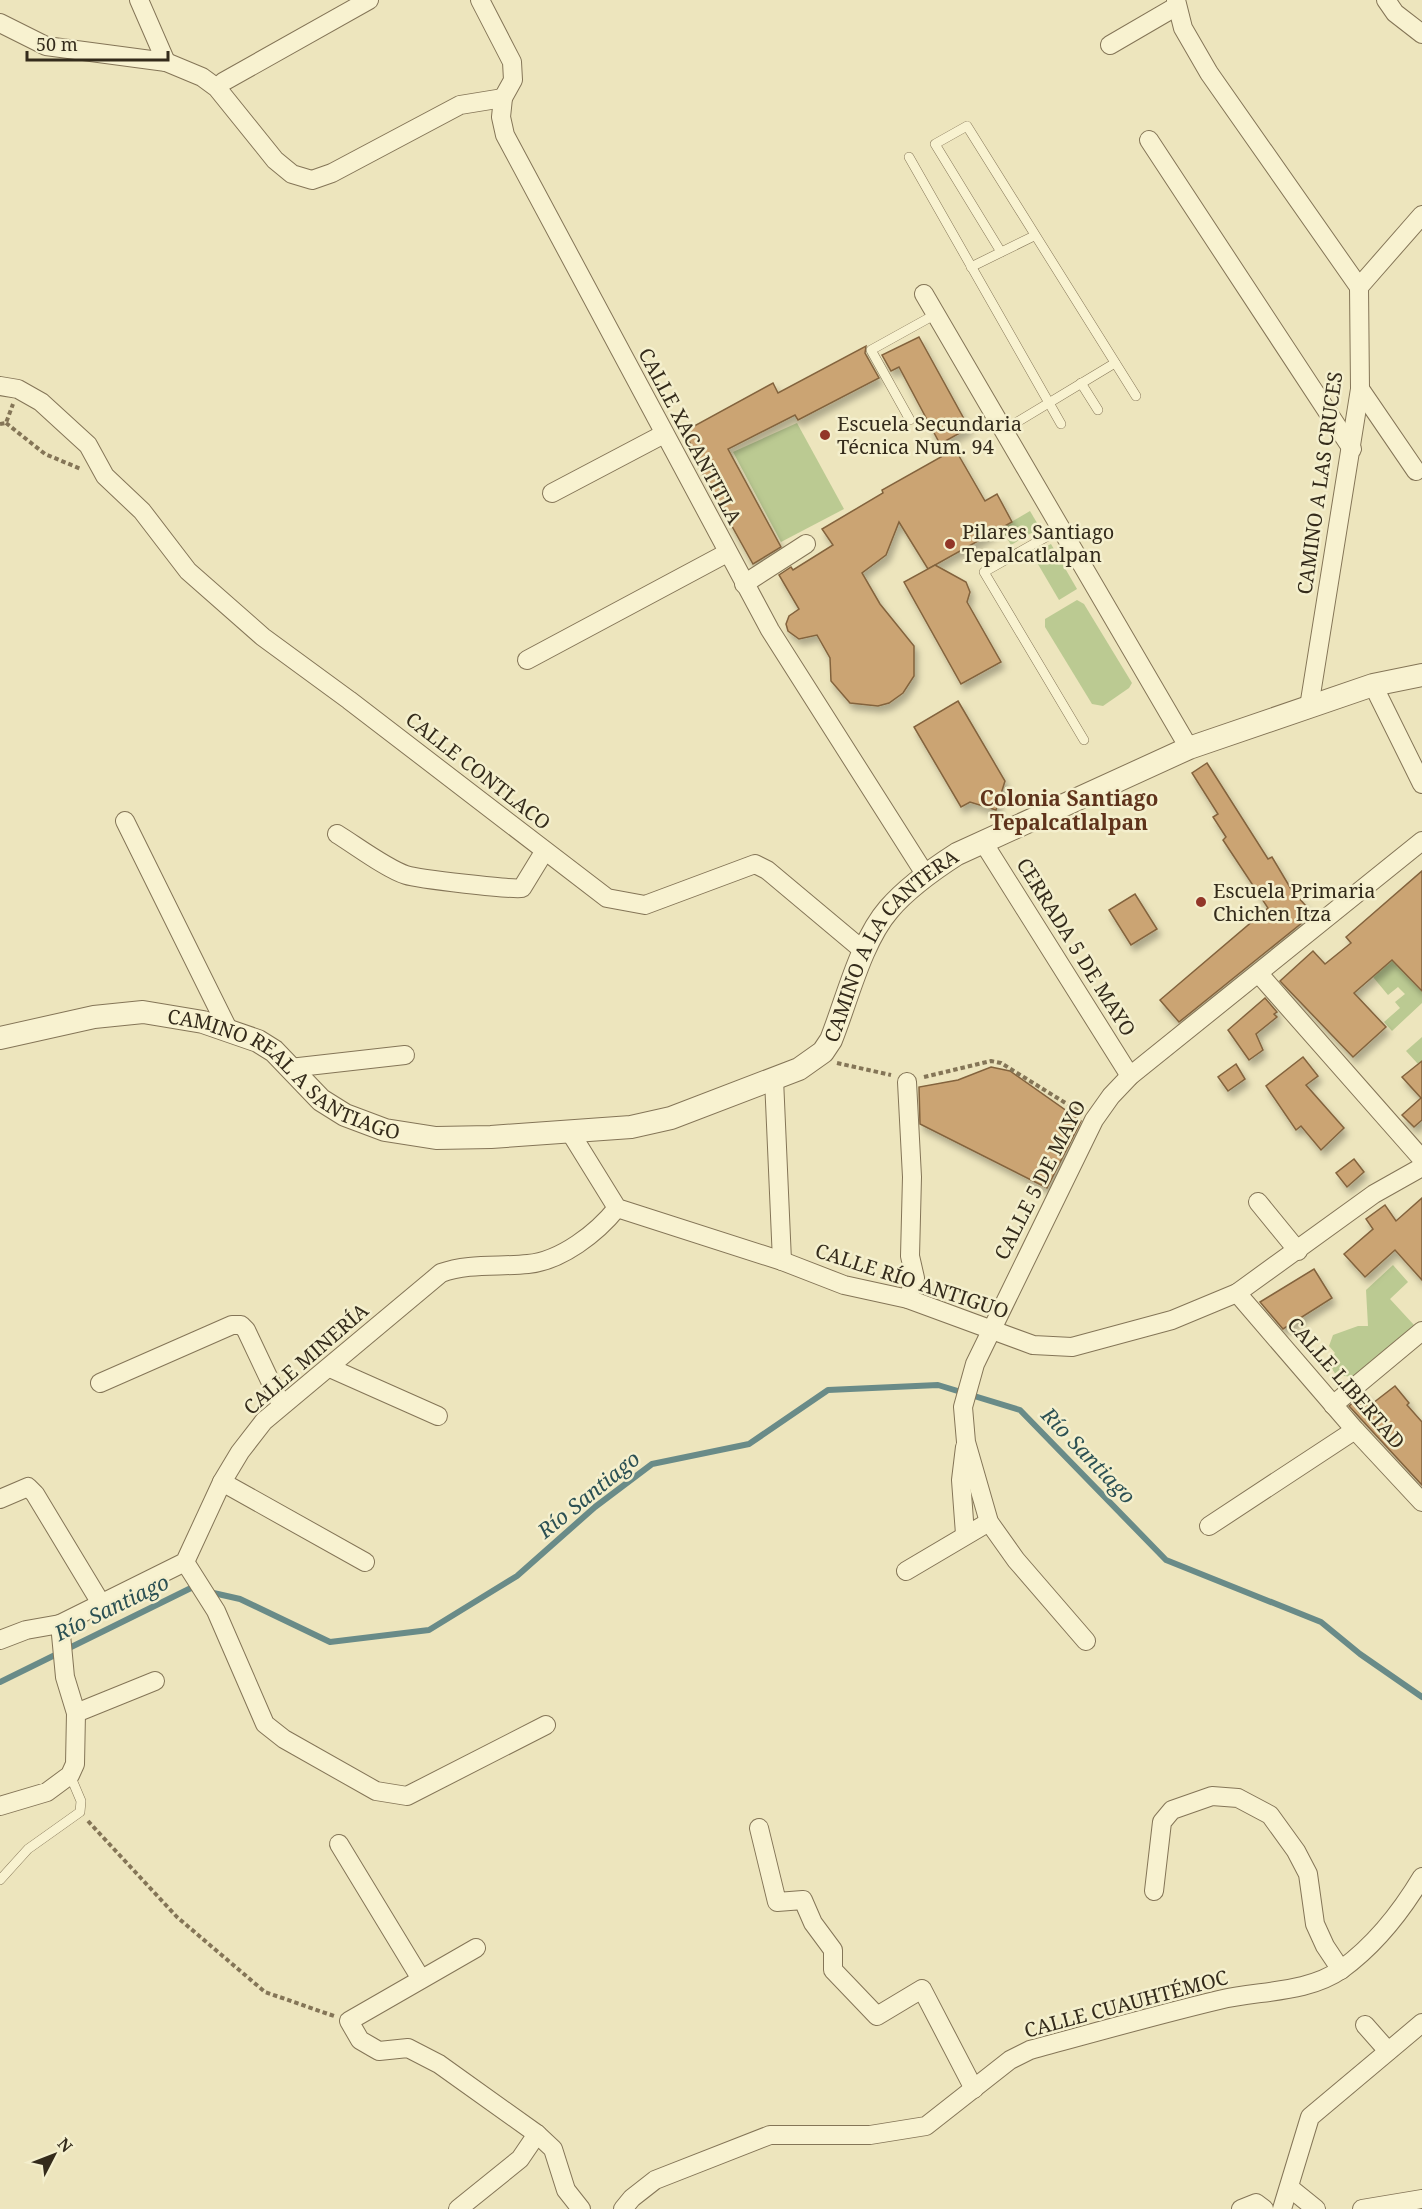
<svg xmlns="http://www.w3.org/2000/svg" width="1422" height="2209" viewBox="0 0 1422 2209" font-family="'Noto Serif',serif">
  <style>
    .green { fill: #bbca92 }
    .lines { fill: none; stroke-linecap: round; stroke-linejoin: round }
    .stream { stroke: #698b88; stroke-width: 6 }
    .building { fill: #cba473; stroke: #83633d; stroke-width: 1.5; filter: url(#shadow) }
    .service-casing { stroke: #847557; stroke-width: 10 }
    .minor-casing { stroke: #847557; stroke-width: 20 }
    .tertiary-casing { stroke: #847557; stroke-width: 24 }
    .path { stroke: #847557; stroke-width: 4; stroke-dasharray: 4.5 3; stroke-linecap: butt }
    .service { stroke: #f8f2d0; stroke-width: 9 }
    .minor { stroke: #f8f2d0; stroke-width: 18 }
    .tertiary { stroke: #f8f2d0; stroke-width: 22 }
    .poi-dot { fill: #923628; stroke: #f4efcd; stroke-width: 2 }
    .labels { text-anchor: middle; stroke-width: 5; stroke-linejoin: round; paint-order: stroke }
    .poi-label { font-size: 20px; fill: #342b1b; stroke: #f4efcd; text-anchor: start }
    .street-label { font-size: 20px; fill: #342b1b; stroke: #f4efcd }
    .neighbourhood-label { font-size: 21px; font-weight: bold; fill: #5f331b; stroke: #f4efcd }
    .water-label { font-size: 21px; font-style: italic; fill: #2b5053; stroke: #f4efcd }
  </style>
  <defs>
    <filter id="shadow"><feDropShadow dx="3.5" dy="6" stdDeviation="3" flood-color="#0004"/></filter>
  </defs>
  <rect width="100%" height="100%" fill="#ede5bd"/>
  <g class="green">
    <path d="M 797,423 L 844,509 L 781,542 L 733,452 Z"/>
    <path d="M 1030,511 L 1040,528 L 1011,545 L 1001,528 Z"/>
    <path d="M 1051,544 L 1077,589 L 1059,600 L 1032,554 Z"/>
    <path d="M 1077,600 L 1084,604 L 1132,683 L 1129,688 L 1103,706 L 1092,704 L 1045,627 L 1045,619 Z"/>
    <path d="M 1408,946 L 1422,959 L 1422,1003 L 1392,1031 L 1384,1022 L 1400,1008 L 1395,1002 L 1405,994 L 1398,987 L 1388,995 L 1373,977 Z"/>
    <path d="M 1422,1037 L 1422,1061 L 1418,1064 L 1406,1051 Z"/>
    <path d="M 1393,1265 L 1408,1282 L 1390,1299 L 1414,1325 L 1353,1377 L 1336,1375 L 1327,1361 L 1335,1353 L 1329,1346 L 1333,1335 L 1358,1326 L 1368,1326 L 1366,1290 Z"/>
  </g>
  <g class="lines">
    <g class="stream">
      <path d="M 209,1592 L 240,1599 L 330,1642 L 429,1630 L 517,1576 L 595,1507 L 652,1464 L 749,1444 L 828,1390 L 938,1385 L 1020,1410 L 1166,1560 L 1321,1622 L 1360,1654 L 1422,1697"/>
      <path d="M 0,1682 L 191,1588 L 196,1589"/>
    </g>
  </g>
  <g class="building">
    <path d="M 919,337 L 969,428 L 940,444 L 899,367 L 891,371 L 882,355 Z"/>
    <path d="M 866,346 L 865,353 L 879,378 L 798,420 L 795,415 L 728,449 L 781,547 L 753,564 L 704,476 L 685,431 L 773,383 L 778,393 Z"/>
    <path d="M 955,449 L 985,501 L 997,494 L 1012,522 L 928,569 L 899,522 L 886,555 L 862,573 L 880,604 L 914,646 L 914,676 L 903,693 L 889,703 L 878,706 L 850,703 L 831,681 L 830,658 L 817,635 L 799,639 L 788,631 L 786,624 L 789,616 L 799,609 L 779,575 L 791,567 L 793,570 L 833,545 L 822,529 L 883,493 L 882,490 Z"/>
    <path d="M 935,565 L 966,582 L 970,592 L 967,602 L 1001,662 L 961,684 L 904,582 Z"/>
    <path d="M 958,701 L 1005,781 L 996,810 L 970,802 L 961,807 L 914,727 Z"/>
    <path d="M 1207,763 L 1268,859 L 1272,857 L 1291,889 L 1313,914 L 1179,1022 L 1160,1000 L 1268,908 L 1223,840 L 1226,837 L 1213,817 L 1218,814 L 1192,773 Z"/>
    <path d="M 1422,871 L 1422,991 L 1392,960 L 1354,993 L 1386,1027 L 1353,1057 L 1280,981 L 1313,951 L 1325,964 L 1351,943 L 1346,937 Z"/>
    <path d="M 1135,894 L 1157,929 L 1131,945 L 1109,910 Z"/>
    <path d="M 1265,998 L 1277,1012 L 1274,1014 L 1277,1017 L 1256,1034 L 1263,1050 L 1249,1060 L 1228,1030 Z"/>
    <path d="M 1303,1057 L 1318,1076 L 1306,1085 L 1344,1128 L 1321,1150 L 1301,1126 L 1296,1130 L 1266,1086 Z"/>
    <path d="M 1422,1061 L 1422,1120 L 1414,1127 L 1402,1115 L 1421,1098 L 1402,1077 Z"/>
    <path d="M 1236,1064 L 1245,1079 L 1228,1091 L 1218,1077 Z"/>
    <path d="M 991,1067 L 1010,1071 L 1081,1121 L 1047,1188 L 920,1124 L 919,1087 L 958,1080 Z"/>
    <path d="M 1354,1159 L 1364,1172 L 1347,1187 L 1336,1173 Z"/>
    <path d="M 1422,1198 L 1422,1280 L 1395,1250 L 1365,1277 L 1344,1254 L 1373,1229 L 1366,1219 L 1385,1205 L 1396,1221 Z"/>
    <path d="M 1314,1269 L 1332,1298 L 1283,1329 L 1260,1302 Z"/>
    <path d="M 1395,1386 L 1409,1403 L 1407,1405 L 1422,1422 L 1422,1485 L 1349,1406 L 1365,1393 L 1373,1403 Z"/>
  </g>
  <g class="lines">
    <defs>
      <g id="service">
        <path d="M 909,157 L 1061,424"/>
        <path d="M 1001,252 L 935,144 L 967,126 L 1136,396"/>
        <path d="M 971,267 L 1034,236"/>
        <path d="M 1081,383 L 1098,410"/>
        <path d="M 910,420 L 871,350 L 936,314"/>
        <path d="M 1004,430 L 1115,363"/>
        <path d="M 1062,528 L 984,572 L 1084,740"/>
        <path d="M 0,1880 L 28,1849 L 80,1812 L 81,1801 L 70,1775"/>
      </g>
      <g id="minor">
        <path d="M 139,0 L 166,62"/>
        <path d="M 480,0 L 512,62 L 513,80 L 503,98 L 501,117 L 505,135 L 770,630 L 925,874"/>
        <path d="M 1176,0 L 1183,28 L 1209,73 L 1359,287"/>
        <path d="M 1386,0 L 1395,13 L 1422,34"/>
        <path d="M 0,23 L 46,46 L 166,62 L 202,77 L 217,88 L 275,160 L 292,174 L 312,180 L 332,173 L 460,105 L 503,98"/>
        <path d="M 1110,45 L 1177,6"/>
        <path d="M 223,82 L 369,0"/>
        <path d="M 1149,140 L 1352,449"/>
        <path d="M 924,294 L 1189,748"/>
        <path d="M 0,386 L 18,389 L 41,402 L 88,445 L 105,476 L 142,511 L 188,571 L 263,637 L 349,700 L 607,898 L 645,905 L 755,864 L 767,870 L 865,952"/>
        <path d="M 1360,389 L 1416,471"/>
        <path d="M 552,493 L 664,434"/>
        <path d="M 744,584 L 806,544"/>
        <path d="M 527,660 L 727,553"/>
        <path d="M 1373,685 L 1422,784"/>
        <path d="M 1309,707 L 1360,389 L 1359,287 L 1422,215"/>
        <path d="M 125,821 L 228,1029"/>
        <path d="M 337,834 C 355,845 387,869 406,875 C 418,879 513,890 522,888 L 544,852"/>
        <path d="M 983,842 L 1130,1076"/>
        <path d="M 1259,974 L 1422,1159"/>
        <path d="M 290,1068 L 405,1055"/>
        <path d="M 774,1079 L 782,1261"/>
        <path d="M 907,1082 L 912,1177 L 910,1256 L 915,1278 L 908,1299"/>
        <path d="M 570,1132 L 617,1208 L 782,1261 L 844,1285 L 908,1299 L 1033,1345 L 1072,1347 L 1172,1320 L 1237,1293 L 1374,1194 L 1422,1167"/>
        <path d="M 1258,1202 L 1298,1251"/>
        <path d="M 1237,1293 L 1355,1430 L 1422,1502"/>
        <path d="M 330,1368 L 438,1416"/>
        <path d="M 100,1383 L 232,1325 L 241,1325 L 246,1330 L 281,1404"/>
        <path d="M 1333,1405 L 1422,1331"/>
        <path d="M 965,1447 L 961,1480 L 965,1534"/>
        <path d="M 222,1482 L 365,1562"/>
        <path d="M 0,1499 L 28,1487 L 35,1494 L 102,1605"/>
        <path d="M 1209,1526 L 1355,1430"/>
        <path d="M 185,1562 L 216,1611 L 265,1724 L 284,1739 L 376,1791 L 407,1796 L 546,1725"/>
        <path d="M 906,1571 L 989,1522"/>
        <path d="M 0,1640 L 26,1630 L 60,1624"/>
        <path d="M 1086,1641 L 1016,1560 L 989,1522 L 966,1442 L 963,1407 L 975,1364 L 1094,1120 L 1111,1096 L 1130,1076 L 1422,841"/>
        <path d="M 76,1713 L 155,1681"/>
        <path d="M 0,1806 L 47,1792 L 70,1775 L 75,1764 L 76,1713 L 65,1677 L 60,1624 L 185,1562 L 222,1482 L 240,1452 L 264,1421 L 441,1273 C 468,1263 499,1267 528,1264 C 561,1261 597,1233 617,1208"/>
        <path d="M 759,1828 L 777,1902 L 803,1900 L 813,1923 L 833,1950 L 833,1970 L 877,2016 L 922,1989 L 974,2089"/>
        <path d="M 339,1844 L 421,1979"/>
        <path d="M 1154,1891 L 1162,1822 L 1172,1810 L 1212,1796 L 1238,1798 L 1270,1815 L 1296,1851 L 1308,1874 L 1315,1924 L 1325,1946 L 1341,1970"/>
        <path d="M 476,1948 L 349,2021 L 360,2040 L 372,2047 L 379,2051 L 408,2048 L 439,2064 L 537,2134 L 553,2149 L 566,2190 L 581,2209"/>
        <path d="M 1365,2025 L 1388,2051"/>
        <path d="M 1290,2188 L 1316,2209"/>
        <path d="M 458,2209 L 520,2159 L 537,2134"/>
        <path d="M 623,2209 L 632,2198 L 655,2180 L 770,2135 L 870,2135 L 926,2126 L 1010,2060 L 1030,2050 C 1093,2033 1156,2015 1219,2000 C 1259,1990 1306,1994 1342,1969 C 1375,1945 1401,1912 1422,1877"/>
        <path d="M 1241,2209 L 1256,2203 L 1264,2209"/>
        <path d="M 1282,2209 L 1310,2117 L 1422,2023"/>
        <path d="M 1362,2209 L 1422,2199"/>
      </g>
      <g id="tertiary">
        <path id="s1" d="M 0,1038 L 94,1017 L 143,1012 L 203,1022 L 258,1041 L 274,1051 L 321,1100 L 345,1115 L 385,1130 L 436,1138 L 491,1137 L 631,1127 L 671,1118 L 799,1069 L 823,1052 L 831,1040 C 847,1000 861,941 889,909 C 908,887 932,870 957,854 L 1189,748 L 1373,685 L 1422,675"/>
      </g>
    </defs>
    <use href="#service" class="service-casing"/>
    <use href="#minor" class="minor-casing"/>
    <use href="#tertiary" class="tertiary-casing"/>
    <g class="path">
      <path d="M 6,423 L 45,454 L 81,469"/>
      <path d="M 0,424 L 6,423 L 13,404"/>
      <path d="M 837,1063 L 891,1075"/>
      <path d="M 924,1077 L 991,1061 L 1001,1063 L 1080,1112"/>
      <path d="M 88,1821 L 177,1917 L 265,1992 L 334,2016"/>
    </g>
    <use href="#service" class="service"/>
    <use href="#minor" class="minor"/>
    <use href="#tertiary" class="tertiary"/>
  </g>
  <g class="poi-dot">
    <circle cx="825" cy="435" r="6"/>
    <circle cx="950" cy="544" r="6"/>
    <circle cx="1201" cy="902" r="6"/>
  </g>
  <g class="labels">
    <g class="poi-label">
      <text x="837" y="431">Escuela Secundaria<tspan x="837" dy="23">Técnica Num. 94</tspan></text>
      <text x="962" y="539">Pilares Santiago<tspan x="962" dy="23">Tepalcatlalpan</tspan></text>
      <text x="1213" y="898">Escuela Primaria<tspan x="1213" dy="23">Chichen Itza</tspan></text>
    </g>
    <g class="street-label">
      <text transform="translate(690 436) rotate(62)" y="7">CALLE XACANTITLA</text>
      <text transform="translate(1320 483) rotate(-82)" y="7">CAMINO A LAS CRUCES</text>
      <text transform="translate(478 771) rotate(38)" y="7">CALLE CONTLACO</text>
      <text transform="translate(1076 947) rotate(58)" y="7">CERRADA 5 DE MAYO</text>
      <text dy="7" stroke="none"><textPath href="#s1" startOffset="1006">CAMINO A LA CANTERA</textPath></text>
      <text dy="7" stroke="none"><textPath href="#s1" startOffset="304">CAMINO REAL A SANTIAGO</textPath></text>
      <text transform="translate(1040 1180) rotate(-63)" y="7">CALLE 5 DE MAYO</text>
      <text transform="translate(912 1281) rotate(18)" y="7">CALLE RÍO ANTIGUO</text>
      <text transform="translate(306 1359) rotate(-41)" y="7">CALLE MINERÍA</text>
      <text transform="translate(1346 1383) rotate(49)" y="7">CALLE LIBERTAD</text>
      <text transform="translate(1126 2004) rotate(-15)" y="7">CALLE CUAUHTÉMOC</text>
    </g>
    <g class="neighbourhood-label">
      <text x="1069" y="806">Colonia Santiago<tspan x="1069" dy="24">Tepalcatlalpan</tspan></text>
    </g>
    <g class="water-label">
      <text transform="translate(1088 1456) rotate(46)" y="7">Río Santiago</text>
      <text transform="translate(589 1495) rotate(-39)" y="7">Río Santiago</text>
      <text transform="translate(112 1608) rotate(-26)" y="7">Río Santiago</text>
    </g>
  </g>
  <g transform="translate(54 2155) rotate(48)" stroke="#f4efcd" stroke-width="4.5" paint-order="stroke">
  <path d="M0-4.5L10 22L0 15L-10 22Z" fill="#342b1b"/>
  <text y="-9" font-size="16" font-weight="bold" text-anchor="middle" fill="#342b1b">N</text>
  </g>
  <path d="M27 51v9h141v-9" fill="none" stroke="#342b1b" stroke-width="3"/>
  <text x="36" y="51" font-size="18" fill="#342b1b" stroke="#f4efcd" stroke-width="4.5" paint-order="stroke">50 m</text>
</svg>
